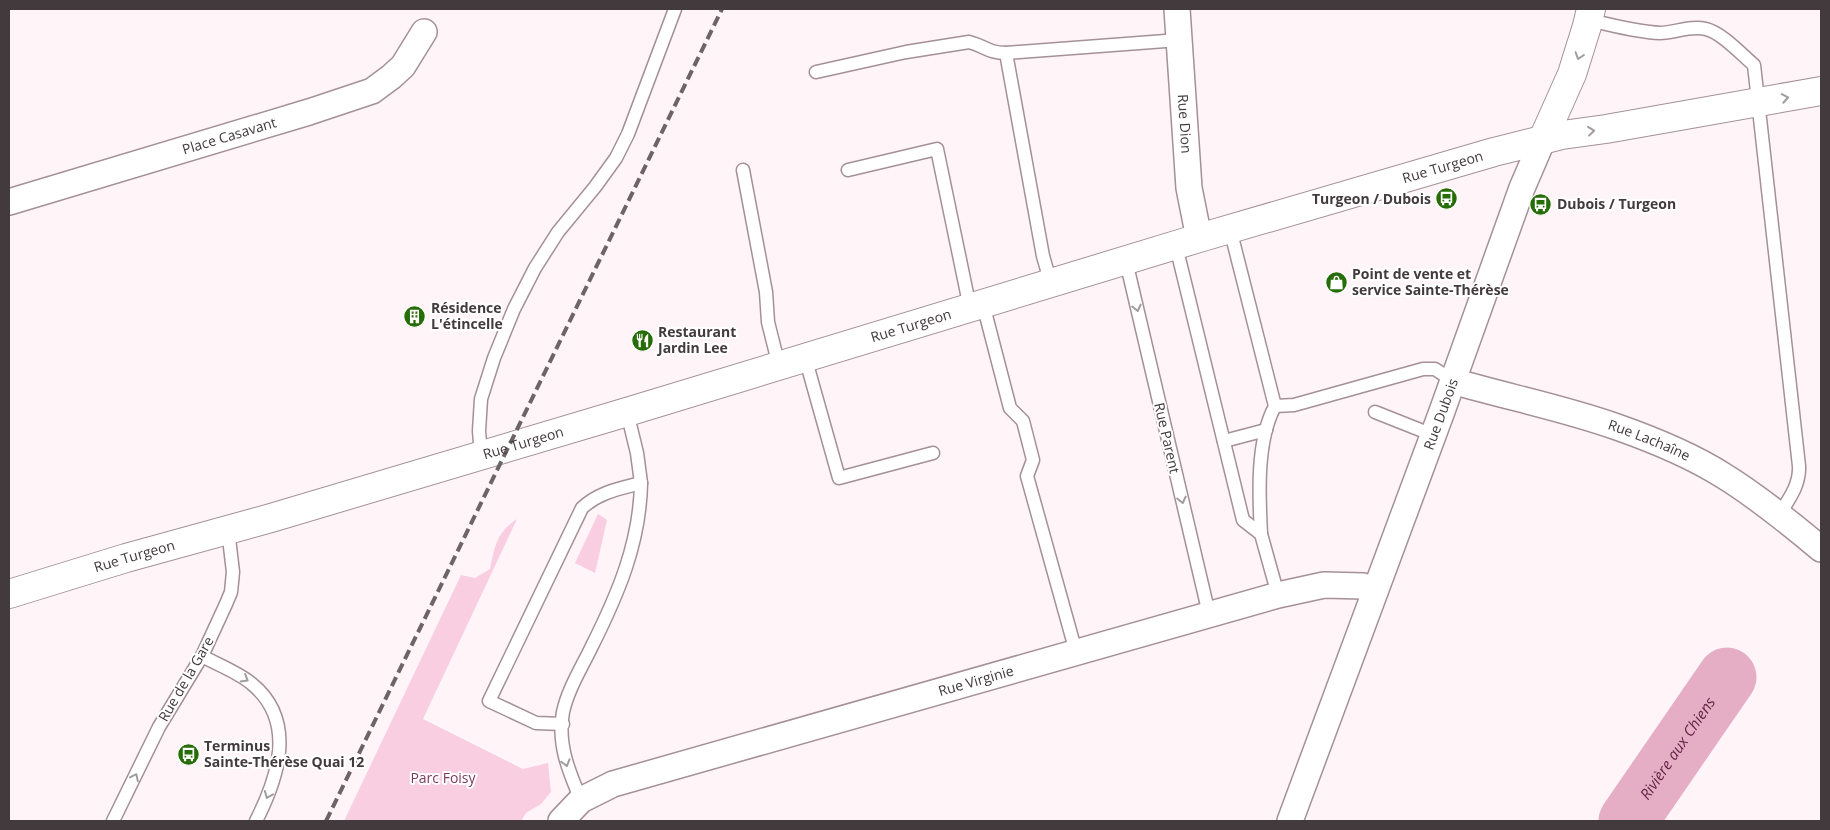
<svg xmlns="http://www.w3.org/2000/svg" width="1830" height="830" viewBox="0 0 1830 830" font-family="'Open Sans',sans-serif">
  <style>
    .green { fill: #f9cee0 }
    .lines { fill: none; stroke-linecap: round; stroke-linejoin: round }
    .river { stroke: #e5aec5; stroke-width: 59 }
    .service-casing { stroke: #a59098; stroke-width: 15 }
    .minor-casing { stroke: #a59098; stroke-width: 28 }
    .tertiary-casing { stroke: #a59098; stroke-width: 30 }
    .service { stroke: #fff; stroke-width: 12 }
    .minor { stroke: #fff; stroke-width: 25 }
    .tertiary { stroke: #fff; stroke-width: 28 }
    .rail { stroke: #6d6467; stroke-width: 4; stroke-dasharray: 10 5; stroke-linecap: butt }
    .oneway { stroke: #a19c9e }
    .labels { text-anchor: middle; stroke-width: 4; stroke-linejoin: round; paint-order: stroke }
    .street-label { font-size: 14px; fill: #433a3d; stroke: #fff }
    .poi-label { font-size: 14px; font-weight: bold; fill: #433a3d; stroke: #fff; text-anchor: start }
    .park-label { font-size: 14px; fill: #7c395a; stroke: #fff }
    .water-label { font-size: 15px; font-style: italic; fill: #652445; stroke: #fff }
  </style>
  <rect width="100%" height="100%" fill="#fff5f9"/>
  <g class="green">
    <path d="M 598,514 L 607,520 L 595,573 L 575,563 Z"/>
    <path d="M 517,519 L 423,719 L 523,769 L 548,763 L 551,792 L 541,804 L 526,813 L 521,821 L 344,821 L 461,575 L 475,578 L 490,569 C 495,546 496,533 517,519 Z"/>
  </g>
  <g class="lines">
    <path class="river" id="s1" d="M 1628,821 L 1727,677"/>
    <defs>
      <g id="service">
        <path d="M 1589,20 C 1612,25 1636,32 1660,33 C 1675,33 1690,25 1706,29 C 1722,33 1741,54 1754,65 L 1799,466 C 1800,485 1789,499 1779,515"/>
        <path d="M 1006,53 L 1043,256 L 1051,284"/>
        <path d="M 816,72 L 906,52 L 969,42 C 985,46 988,53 1006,53 L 1179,40"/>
        <path d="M 743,170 L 766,292 L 768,322 L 779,366"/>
        <path d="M 848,170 L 937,149 L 970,308"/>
        <path d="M 1230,229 L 1275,406 C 1256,441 1259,496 1261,534"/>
        <path d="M 1176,246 L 1243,520 L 1261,534 L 1278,595"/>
        <path d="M 1126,261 L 1209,614"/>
        <path d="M 983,304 L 1010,408 L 1023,421 L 1033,460 L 1027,476 L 1076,652"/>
        <path d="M 805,357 L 839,478 L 933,453"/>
        <path d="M 1275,406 L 1294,405 L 1423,369 L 1435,369 L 1453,381"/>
        <path d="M 1375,412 L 1433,435"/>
        <path d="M 1224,441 L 1266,430"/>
        <path d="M 481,455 L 479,431 L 481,399 L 494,358 L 514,309 L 535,268 L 558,232 L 595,187 L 616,158 L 628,134 L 675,9"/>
        <path d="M 202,656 C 218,665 238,672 252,684 C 297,721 278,778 256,821"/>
        <path d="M 563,724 L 536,723 L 489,701 L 582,508 C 599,492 619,489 641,483 L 637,453 L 627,412"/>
        <path d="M 581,800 C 569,772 557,744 563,712 C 568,689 582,667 592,646 C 618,594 640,543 641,483"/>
        <path d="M 113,821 L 159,727 L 202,656 L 226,604 L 231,592 L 233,572 L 228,530"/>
      </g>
      <g id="minor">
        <path id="s2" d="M 1177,9 L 1189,188 L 1199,238"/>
        <path id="s3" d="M 9,202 L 309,112 L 372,91 L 391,77 L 403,66 L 424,32"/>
        <path id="s4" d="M 1453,381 C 1507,397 1564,408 1617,427 C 1654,440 1691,455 1724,476 C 1758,497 1790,523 1821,549"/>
        <path id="s5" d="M 561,821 L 581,800 L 613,784 L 1278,595 L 1324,585 L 1363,586 L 1375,591"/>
        <path id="s6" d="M 1290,821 L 1441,414 L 1522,188 L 1543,139"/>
      </g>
      <g id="tertiary">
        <path d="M 1543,139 L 1572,74 L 1587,26 L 1591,9"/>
        <path id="s7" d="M 9,594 L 126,558 L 271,518 L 627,412 L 1199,238 L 1494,152 L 1562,135 L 1606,129 L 1821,91"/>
      </g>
    </defs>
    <use href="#service" class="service-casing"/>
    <use href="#minor" class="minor-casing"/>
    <use href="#tertiary" class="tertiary-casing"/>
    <use href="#service" class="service"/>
    <use href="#minor" class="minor"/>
    <use href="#tertiary" class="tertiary"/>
    <path class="rail" d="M 326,821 L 722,9"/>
  </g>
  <defs><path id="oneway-chevron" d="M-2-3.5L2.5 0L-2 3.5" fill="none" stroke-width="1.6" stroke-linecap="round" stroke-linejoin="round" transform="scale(1.25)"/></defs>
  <g class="oneway">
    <use href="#oneway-chevron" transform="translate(1579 56) rotate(108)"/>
    <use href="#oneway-chevron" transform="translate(1785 98) rotate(-10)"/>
    <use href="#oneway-chevron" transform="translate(1591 131) rotate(-6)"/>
    <use href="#oneway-chevron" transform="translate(1137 308) rotate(77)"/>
    <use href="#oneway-chevron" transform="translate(1182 500) rotate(77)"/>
    <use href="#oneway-chevron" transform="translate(245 679) rotate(31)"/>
    <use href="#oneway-chevron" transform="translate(566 763) rotate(74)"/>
    <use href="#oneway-chevron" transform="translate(135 777) rotate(-64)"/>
    <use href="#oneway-chevron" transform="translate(268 795) rotate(112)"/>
  </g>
  <defs>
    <symbol id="bus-disc" viewBox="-11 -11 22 22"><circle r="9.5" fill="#266c07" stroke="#fff"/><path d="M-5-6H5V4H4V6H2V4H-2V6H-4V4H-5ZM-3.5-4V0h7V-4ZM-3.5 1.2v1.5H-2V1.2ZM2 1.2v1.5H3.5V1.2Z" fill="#fff"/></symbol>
    <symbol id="shop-disc" viewBox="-11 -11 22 22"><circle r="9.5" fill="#266c07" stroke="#fff"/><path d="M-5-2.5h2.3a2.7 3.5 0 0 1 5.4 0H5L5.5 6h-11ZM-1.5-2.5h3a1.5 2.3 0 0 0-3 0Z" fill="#fff"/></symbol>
    <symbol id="building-disc" viewBox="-11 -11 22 22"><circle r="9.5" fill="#266c07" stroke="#fff"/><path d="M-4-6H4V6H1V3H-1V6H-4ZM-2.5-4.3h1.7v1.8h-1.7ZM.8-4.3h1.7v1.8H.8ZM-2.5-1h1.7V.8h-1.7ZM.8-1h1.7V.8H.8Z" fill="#fff"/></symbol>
    <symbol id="restaurant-disc" viewBox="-11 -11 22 22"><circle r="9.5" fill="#266c07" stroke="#fff"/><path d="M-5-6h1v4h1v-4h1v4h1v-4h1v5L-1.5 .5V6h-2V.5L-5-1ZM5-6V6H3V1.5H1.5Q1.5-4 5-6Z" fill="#fff"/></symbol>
  </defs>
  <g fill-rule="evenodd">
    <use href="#bus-disc" x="1434" y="186" width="25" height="25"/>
    <use href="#bus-disc" x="1528" y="192" width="25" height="25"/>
    <use href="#shop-disc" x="1324" y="270" width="25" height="25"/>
    <use href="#building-disc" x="402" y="304" width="25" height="25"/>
    <use href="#restaurant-disc" x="630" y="328" width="25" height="25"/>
    <use href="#bus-disc" x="176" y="742" width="25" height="25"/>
  </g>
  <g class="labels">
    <g class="street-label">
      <text dy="5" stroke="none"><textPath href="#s2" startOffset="115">Rue Dion</textPath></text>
      <text dy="5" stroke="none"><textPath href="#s3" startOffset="230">Place Casavant</textPath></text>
      <text dy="5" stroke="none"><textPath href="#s7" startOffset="1496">Rue Turgeon</textPath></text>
      <text dy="5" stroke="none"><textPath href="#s7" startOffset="941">Rue Turgeon</textPath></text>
      <text dy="5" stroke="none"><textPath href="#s6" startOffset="434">Rue Dubois</textPath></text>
      <text transform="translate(1167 438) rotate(77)" y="5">Rue Parent</text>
      <text dy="5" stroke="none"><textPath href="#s4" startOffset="205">Rue Lachaîne</textPath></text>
      <text dy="5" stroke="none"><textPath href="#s7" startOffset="536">Rue Turgeon</textPath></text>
      <text dy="5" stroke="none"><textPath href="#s7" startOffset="131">Rue Turgeon</textPath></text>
      <text transform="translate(186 679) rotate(-60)" y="5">Rue de la Gare</text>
      <text dy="5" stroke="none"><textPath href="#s5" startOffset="442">Rue Virginie</textPath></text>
    </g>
    <g class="poi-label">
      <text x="1431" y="204" text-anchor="end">Turgeon / Dubois</text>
      <text x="1557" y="209">Dubois / Turgeon</text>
      <text x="1352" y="279">Point de vente et<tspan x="1352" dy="16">service Sainte-Thérèse</tspan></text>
      <text x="431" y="313">Résidence<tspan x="431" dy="16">L'étincelle</tspan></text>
      <text x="658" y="337">Restaurant<tspan x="658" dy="16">Jardin Lee</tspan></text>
      <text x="204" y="751">Terminus<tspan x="204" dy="16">Sainte-Thérèse Quai 12</tspan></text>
    </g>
    <g class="park-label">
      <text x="443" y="783">Parc Foisy</text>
    </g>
    <g class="water-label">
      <text dy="5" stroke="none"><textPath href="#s1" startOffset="88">Rivière aux Chiens</textPath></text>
    </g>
  </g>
  <rect width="1830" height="830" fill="none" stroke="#433a3d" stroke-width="20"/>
</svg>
